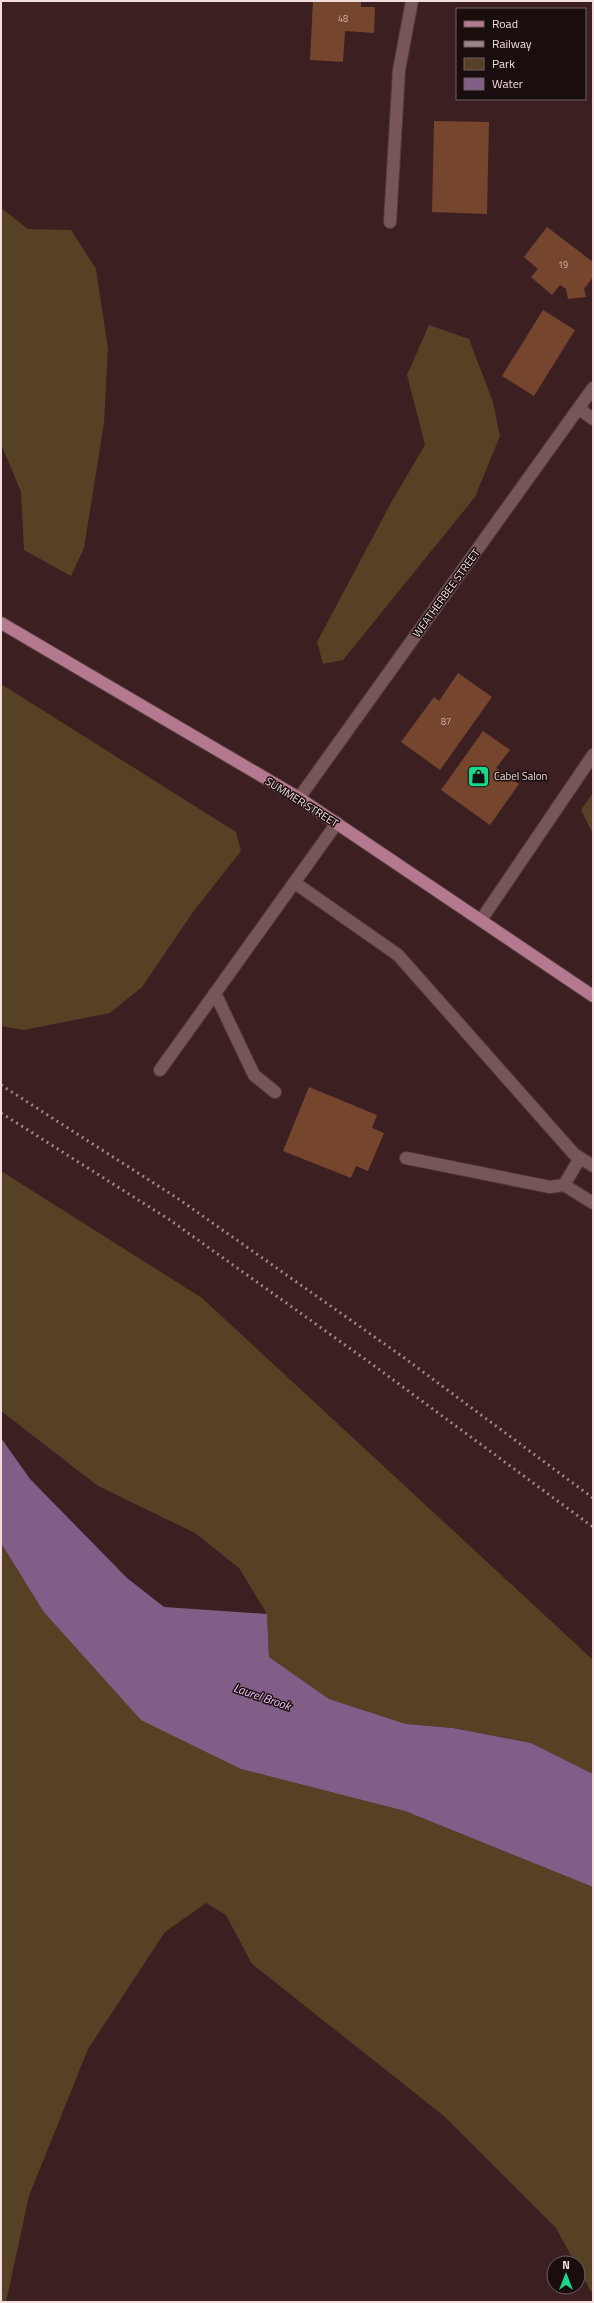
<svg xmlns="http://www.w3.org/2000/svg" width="594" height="2303" viewBox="0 0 594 2303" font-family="'Titillium Web',sans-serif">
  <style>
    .green { fill: #564124 }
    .water { fill: #815e87 }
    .building { fill: #75452e }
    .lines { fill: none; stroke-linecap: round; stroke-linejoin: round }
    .minor-casing { stroke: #533b3d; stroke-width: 14 }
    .major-casing { stroke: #533b3d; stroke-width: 14 }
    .minor { stroke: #775657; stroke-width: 12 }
    .major { stroke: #b4788f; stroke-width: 12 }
    .rail { stroke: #9e8686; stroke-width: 3; stroke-dasharray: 2 4; stroke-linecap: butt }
    .labels { text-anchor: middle; stroke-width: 3; stroke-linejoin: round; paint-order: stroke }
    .number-label { font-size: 9px; fill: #d3b8b2 }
    .street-label { font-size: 11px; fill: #f2dede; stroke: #1a0d0e }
    .poi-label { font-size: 11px; fill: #f2dede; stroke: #1a0d0e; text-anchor: start }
    .water-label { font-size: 12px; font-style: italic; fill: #f1c4f8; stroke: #1a0d0e }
  </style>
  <rect width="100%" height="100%" fill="#3c1f20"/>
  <g class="green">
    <path d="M 1,208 L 28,229 L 71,230 L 96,269 L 108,349 L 104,423 L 84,548 L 71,576 L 24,550 L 21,492 L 1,444 Z"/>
    <path d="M 429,325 L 469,339 L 493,402 L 500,436 L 475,497 L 343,660 L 323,664 L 317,642 L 392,501 L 425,445 L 407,375 Z"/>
    <path d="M 1,684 L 236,832 L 241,851 L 193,912 L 142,987 L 110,1013 L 24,1030 L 1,1026 Z"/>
    <path d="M 593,793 L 593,834 L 581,810 Z"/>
    <path d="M 1,1171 L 202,1298 L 593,1660 L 593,1774 L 531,1743 L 454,1728 L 406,1724 L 329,1699 L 269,1657 L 267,1614 L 239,1568 L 195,1533 L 98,1486 L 1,1411 Z"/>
    <path d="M 1,1543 L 43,1611 L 241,1769 L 405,1811 L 593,1887 L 593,2295 L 578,2268 L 578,2263 L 575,2263 L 556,2228 L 444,2116 L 252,1964 L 226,1915 L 206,1903 L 165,1932 L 88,2049 L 29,2196 L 6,2302 L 1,2302 Z"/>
  </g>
  <path class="water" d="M 1,1438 L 30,1479 L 127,1578 L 164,1607 L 267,1614 L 269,1657 L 329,1699 L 406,1724 L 453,1728 L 531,1743 L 593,1774 L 593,1887 L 405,1811 L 241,1769 L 141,1720 L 43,1611 L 1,1543 Z"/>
  <g class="building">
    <path d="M 313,1 L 361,1 L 361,7 L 375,7 L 374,33 L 345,31 L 343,62 L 310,60 Z"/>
    <path d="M 434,121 L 489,122 L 487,214 L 432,212 Z"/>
    <path d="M 547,227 L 593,262 L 593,277 L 584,289 L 586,297 L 568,299 L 566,289 L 560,285 L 552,295 L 531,277 L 538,269 L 524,257 Z"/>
    <path d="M 543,310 L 575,330 L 534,396 L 502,376 Z"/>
    <path d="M 458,673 L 492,697 L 440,770 L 401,742 L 434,697 L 439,701 Z"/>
    <path d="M 483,731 L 510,750 L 496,768 L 519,784 L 490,825 L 441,790 Z"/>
    <path d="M 309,1087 L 377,1115 L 372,1128 L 384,1133 L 368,1171 L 356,1166 L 351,1178 L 283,1151 Z"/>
  </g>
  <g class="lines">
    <defs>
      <g id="minor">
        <path d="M 390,222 L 399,70 L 412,1"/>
        <path d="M 577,412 L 582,411 L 593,419"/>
        <path d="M 299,798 L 593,388"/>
        <path d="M 295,883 L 398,955 L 574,1154 L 593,1166"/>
        <path d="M 481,920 L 593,755"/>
        <path d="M 215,993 L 254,1075 L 275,1092"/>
        <path d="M 160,1070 L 337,823"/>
        <path d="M 406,1158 L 550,1187 L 564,1185 L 580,1158"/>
        <path d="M 564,1185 L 593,1203"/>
      </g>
      <path id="major" d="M 1,623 L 299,798 L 593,996"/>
    </defs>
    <use href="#minor" class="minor-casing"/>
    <use href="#major" class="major-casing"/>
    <use href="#minor" class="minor"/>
    <use href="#major" class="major"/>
    <g class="rail">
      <path d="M 1,1085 L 180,1200 L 403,1357 L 593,1498"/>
      <path d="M 1,1113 L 170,1220 L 369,1362 L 593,1527"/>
    </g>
  </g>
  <defs>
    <symbol id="shop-square" viewBox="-11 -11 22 22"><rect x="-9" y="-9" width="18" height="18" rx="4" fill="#19d989" stroke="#1a0d0e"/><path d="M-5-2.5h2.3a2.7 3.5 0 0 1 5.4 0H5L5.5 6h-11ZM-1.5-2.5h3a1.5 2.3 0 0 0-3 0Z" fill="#111"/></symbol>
  </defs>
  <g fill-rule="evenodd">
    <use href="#shop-square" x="466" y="764" width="25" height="25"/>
  </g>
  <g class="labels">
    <g class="number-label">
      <text x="343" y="22">48</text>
      <text x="563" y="268">19</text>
      <text x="446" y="725">87</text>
    </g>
    <g class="street-label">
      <text transform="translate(446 593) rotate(-54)" y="4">WEATHERBEE STREET</text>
      <text transform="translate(302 802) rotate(32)" y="4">SUMMER STREET</text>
    </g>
    <g class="poi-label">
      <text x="494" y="780">Cabel Salon</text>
    </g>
    <g class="water-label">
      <text transform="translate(262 1697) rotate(19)" y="4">Laurel Brook</text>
    </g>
  </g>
  <rect width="594" height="2303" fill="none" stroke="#f2dede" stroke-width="4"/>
  <rect x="456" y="8" width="130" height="92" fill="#1a0d0e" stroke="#706161"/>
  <rect x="464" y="21" width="20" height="6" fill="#b4788f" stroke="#706161"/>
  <text x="492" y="28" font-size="12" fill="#f2dede">Road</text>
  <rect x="464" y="41" width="20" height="6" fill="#9e8686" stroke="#706161"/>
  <text x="492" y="48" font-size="12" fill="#f2dede">Railway</text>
  <rect x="464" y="58" width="20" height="12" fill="#564124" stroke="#706161"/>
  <text x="492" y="68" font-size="12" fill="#f2dede">Park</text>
  <rect x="464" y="78" width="20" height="12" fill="#815e87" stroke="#706161"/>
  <text x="492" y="88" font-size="12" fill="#f2dede">Water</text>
  <g transform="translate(566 2275)"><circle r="19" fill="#1a0d0e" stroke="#706161"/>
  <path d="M0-3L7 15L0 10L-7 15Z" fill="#19d989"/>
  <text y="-6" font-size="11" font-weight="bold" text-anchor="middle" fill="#f2dede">N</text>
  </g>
</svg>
